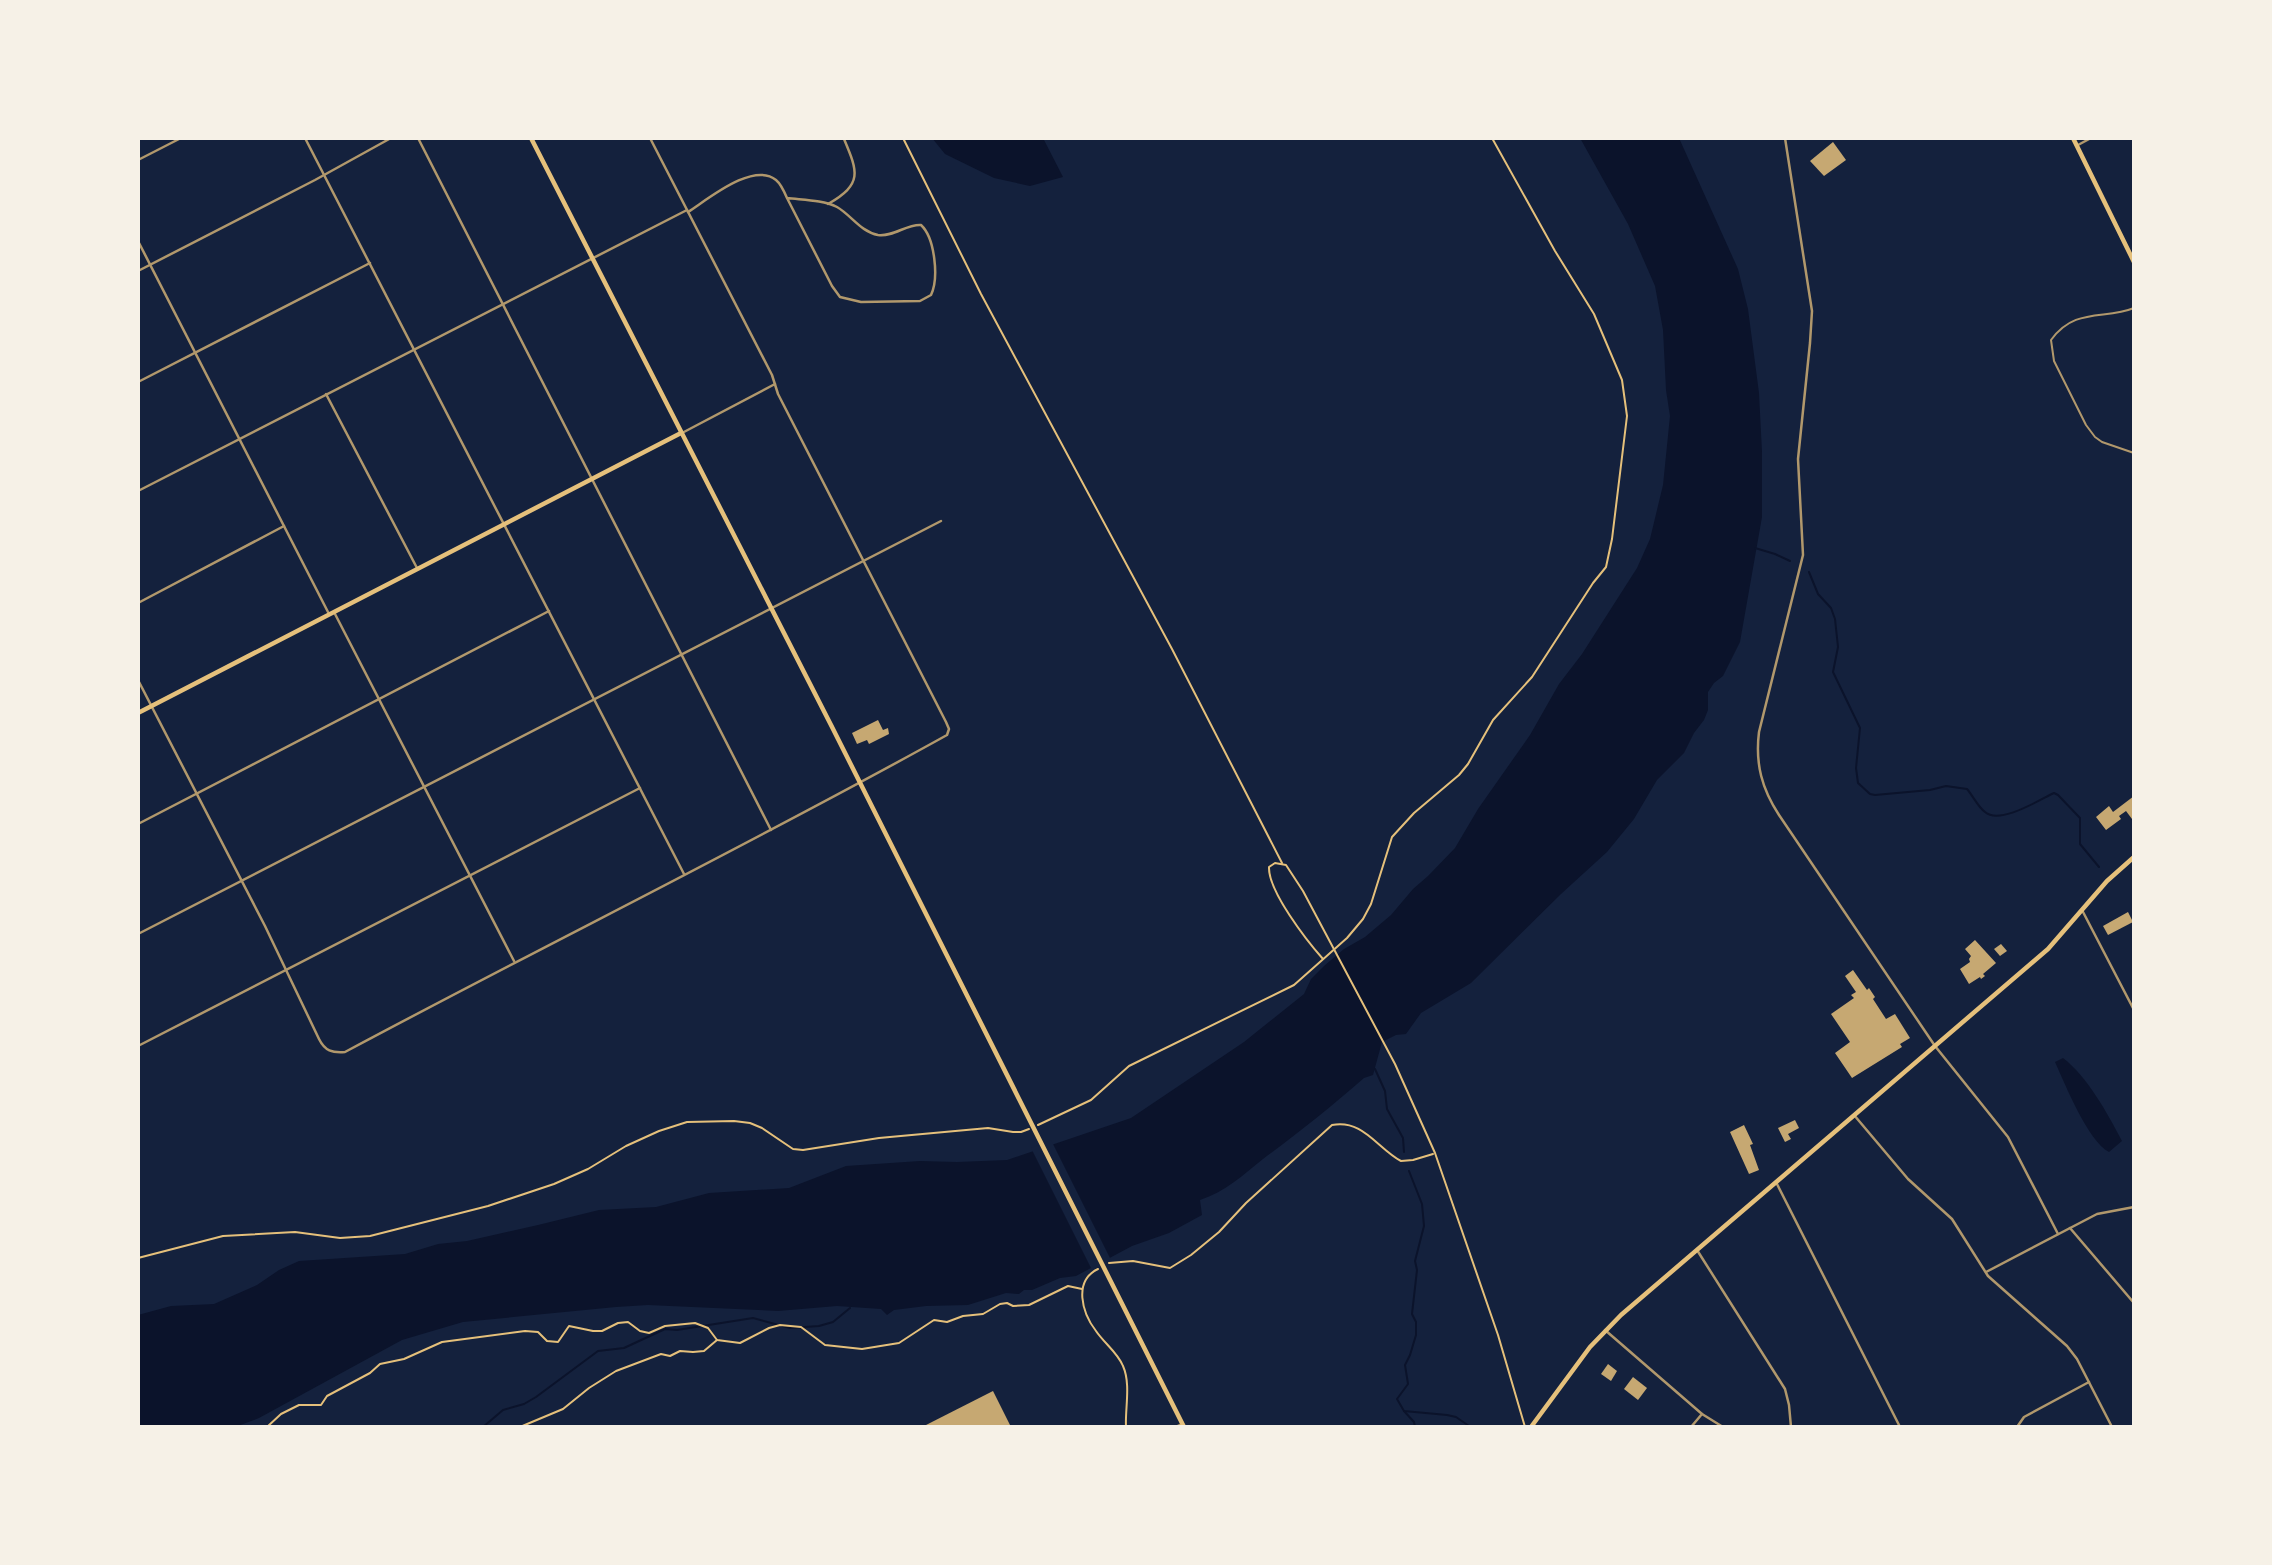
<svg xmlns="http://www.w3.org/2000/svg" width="2272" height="1565" viewBox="0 0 2272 1565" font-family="Roboto,sans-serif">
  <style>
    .water { fill: #0b132b }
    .pier { fill: #14213d }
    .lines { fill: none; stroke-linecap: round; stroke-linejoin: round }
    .stream { stroke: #0b132b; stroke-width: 2 }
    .building { fill: #c6a872 }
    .path { stroke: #e5c07b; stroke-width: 2 }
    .service { stroke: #b1986c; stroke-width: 2 }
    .minor { stroke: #b1986c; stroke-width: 2.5 }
    .secondary { stroke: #e5c07b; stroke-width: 4.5 }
    .primary { stroke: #e5c07b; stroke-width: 4.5 }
  </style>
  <rect width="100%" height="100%" fill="#14213d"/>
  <g class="water">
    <path d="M 932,138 L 1043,138 L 1063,177 L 1030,186 L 994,178 L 945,154 Z"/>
    <path d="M 1580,138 L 1679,138 L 1738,269 L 1748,309 L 1759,393 L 1762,452 L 1762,517 L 1740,642 L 1723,676 L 1714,683 L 1708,692 L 1708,710 L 1704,720 L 1694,733 L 1684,753 L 1657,780 L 1634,819 L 1607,852 L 1561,894 L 1471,983 L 1421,1013 L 1406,1034 L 1396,1035 L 1382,1042 L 1373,1075 L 1364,1078 C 1331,1107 1298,1133 1263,1159 C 1243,1175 1225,1192 1200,1200 L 1202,1215 L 1169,1233 L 1132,1246 L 1076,1276 L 1060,1278 L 1032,1290 L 1024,1290 L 1019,1294 L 1006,1293 L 968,1305 L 926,1306 L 894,1310 L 887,1315 L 881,1309 L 837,1306 L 778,1311 L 648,1305 L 616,1307 L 463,1322 L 402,1340 L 259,1418 L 235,1427 L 138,1427 L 138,1315 L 171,1306 L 214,1304 L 257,1285 L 279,1270 L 299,1261 L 405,1254 L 438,1244 L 467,1241 L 538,1225 L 599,1210 L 656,1207 L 709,1193 L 789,1188 L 846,1166 L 920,1161 L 957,1162 L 1007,1160 L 1131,1118 L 1244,1042 L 1304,994 L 1311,979 L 1324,966 L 1344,949 L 1365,937 L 1391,915 L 1413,889 L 1428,876 L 1455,848 L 1478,809 L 1530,735 L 1559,684 L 1582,654 L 1637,568 L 1650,539 L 1663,485 L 1670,416 L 1666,390 L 1663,330 L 1655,286 L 1628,224 Z"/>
    <path d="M 2063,1058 C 2087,1076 2108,1114 2122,1141 L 2109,1152 C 2088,1141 2065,1084 2055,1062 Z"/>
  </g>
  <path class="pier" d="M 1051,1140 L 1112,1262 L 1093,1272 L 1031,1148 Z"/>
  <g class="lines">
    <g class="stream">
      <path d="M 1755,548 L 1775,554 L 1790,561"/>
      <path d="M 1809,572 L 1818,594 L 1831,608 L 1835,619 L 1838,647 L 1833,672 L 1860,728 L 1856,768 L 1858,783 L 1870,794 L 1875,795 L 1930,790 L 1946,786 L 1967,789 C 1973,796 1978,807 1985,812 C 2000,825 2039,800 2054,793 L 2058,795 L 2080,818 L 2080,844 L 2099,867"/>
      <path d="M 1375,1069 L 1385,1091 L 1387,1109 L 1403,1138 L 1404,1152"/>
      <path d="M 1409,1171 L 1422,1204 L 1424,1226 L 1415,1261 L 1417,1270 L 1412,1314 L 1416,1322 L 1416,1335 L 1410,1355 L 1405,1365 L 1408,1384 L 1397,1399 L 1404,1411 L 1447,1415 L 1456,1417 L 1469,1426"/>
      <path d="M 1404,1411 L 1414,1422 L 1415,1427"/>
      <path d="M 483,1427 L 503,1410 L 524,1404 L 536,1397 L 598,1351 L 624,1348 L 665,1329 L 677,1330 L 753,1318 L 790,1328 L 819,1326 L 833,1322 L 850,1308"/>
    </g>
  </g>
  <g class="building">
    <path d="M 1833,142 L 1846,160 L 1824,176 L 1810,161 Z"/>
    <path d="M 878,720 L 883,730 L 888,728 L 889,734 L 869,744 L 867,740 L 857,744 L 852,733 Z"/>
    <path d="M 2134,796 L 2134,817 L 2132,819 L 2126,811 L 2119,816 L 2121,819 L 2106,830 L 2096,817 L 2109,806 L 2113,812 Z"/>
    <path d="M 2128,912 L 2133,922 L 2108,935 L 2103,926 Z"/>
    <path d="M 1975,940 L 1996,963 L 1983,974 L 1985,976 L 1981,979 L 1980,977 L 1969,984 L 1960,969 L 1970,962 L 1969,959 L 1971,956 L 1965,949 Z"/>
    <path d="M 2001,944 L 2007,951 L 2000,956 L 1994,949 Z"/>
    <path d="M 1853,970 L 1867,990 L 1869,988 L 1875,997 L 1873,999 L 1886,1019 L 1895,1014 L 1910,1038 L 1900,1044 L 1902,1047 L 1852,1078 L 1835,1053 L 1850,1042 L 1831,1014 L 1854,998 L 1851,995 L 1856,992 L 1845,976 Z"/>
    <path d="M 1795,1120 L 1799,1128 L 1788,1134 L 1791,1139 L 1785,1142 L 1778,1128 Z"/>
    <path d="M 1744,1125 L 1753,1144 L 1750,1145 L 1759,1170 L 1749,1174 L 1730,1132 Z"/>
    <path d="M 1608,1364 L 1617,1371 L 1611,1381 L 1601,1374 Z"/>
    <path d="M 1633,1377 L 1647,1388 L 1638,1400 L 1624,1389 Z"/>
    <path d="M 993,1391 L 1011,1427 L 927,1427 L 926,1425 Z"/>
  </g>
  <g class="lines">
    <g class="path">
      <path d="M 903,138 L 981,294 L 1172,649 L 1282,863"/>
      <path d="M 1323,959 C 1307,941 1268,891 1269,867 L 1275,863 L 1286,865 L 1303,891 L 1395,1064 L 1435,1153 L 1498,1335 L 1525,1427"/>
      <path d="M 1038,1125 L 1091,1100 L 1129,1066 L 1294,985 L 1347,938 L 1363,919 L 1371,904 L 1392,837 L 1414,813 L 1459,775 L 1468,764 L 1493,720 L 1532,677 L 1593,583 L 1606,567 L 1612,539 L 1627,416 L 1622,380 L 1594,314 L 1555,251 L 1492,138"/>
      <path d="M 138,1258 L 223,1236 L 295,1232 L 340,1238 L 370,1236 L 488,1206 L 554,1184 L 588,1169 L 626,1146 L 659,1131 L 687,1122 L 734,1121 L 750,1123 L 762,1128 L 793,1149 L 803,1150 L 879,1138 L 988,1128 L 1013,1132 L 1021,1132 L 1029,1129"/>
      <path d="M 1109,1263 L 1133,1261 L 1170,1268 L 1191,1255 L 1219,1232 L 1246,1203 L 1332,1125 C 1363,1119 1377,1148 1401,1161 L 1413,1160 L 1433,1154"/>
      <path d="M 1098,1269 C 1073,1281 1082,1313 1096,1331 C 1104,1343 1118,1353 1123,1366 C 1131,1384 1125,1408 1126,1427"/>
      <path d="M 267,1427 L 281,1414 L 299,1405 L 321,1405 L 327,1396 L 370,1373 L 380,1364 L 404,1359 L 442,1342 L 525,1331 L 538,1332 L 547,1341 L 558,1342 L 569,1326 L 593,1331 L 602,1331 L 618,1323 L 628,1322 L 640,1331 L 649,1333 L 665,1326 L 695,1323 L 708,1328 L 717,1340 L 740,1343 L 769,1328 L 780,1325 L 801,1327 L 825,1345 L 862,1349 L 899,1343 L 934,1320 L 947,1322 L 963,1316 L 983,1314 L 1000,1304 L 1007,1303 L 1013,1306 L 1029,1305 L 1068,1286 L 1082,1289"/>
      <path d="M 520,1427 L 563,1409 L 589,1388 L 616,1371 L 661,1354 L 670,1356 L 680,1351 L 693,1352 L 704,1351 L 717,1340"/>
    </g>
    <g class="service">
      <path d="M 2134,308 C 2104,320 2075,307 2051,340 L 2054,361 L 2086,425 L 2095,437 L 2102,442 L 2134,453"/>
      <path d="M 1175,1427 L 1182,1424"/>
    </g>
    <g class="minor">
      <path d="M 305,138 L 684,874"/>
      <path d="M 418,138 L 771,830"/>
      <path d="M 1785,138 L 1812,311 L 1810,343 L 1798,459 L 1803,555 L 1759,732 C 1755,764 1762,789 1779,815 L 1935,1046 L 2008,1137 L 2058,1234"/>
      <path d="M 2078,145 L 2091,138"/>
      <path d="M 138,160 L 181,138"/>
      <path d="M 828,204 C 863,184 858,172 844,139"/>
      <path d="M 688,212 C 707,200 753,161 776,180 C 781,184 784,191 787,198 C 803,200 823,200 837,207 C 851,215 861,232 878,235 C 894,237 906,224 921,225 C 935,238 939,278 931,295 L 920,301 L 861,302 L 840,297 L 832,286 L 787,198"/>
      <path d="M 138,241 L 329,614"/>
      <path d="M 138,271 L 315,180 L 391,138"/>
      <path d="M 138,382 L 370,263"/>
      <path d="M 326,394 L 417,568"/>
      <path d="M 682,433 L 775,384"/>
      <path d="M 138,491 L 687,210"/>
      <path d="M 138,603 L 284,526"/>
      <path d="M 334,612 L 514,961"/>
      <path d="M 138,680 L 265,926 L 319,1039 C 325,1051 332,1053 345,1052 C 545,945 749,845 947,735 L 949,729 L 946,722 L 778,394 L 772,375 L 650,138"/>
      <path d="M 138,824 L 549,611"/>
      <path d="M 2082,910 L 2134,1010"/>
      <path d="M 138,934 L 941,521"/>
      <path d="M 138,1046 L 640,788"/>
      <path d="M 1854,1115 L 1908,1179 L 1952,1219 L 1988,1276 L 2067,1346 L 2077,1359 L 2112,1427"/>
      <path d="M 1776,1182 L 1900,1427"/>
      <path d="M 2070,1228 L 2134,1303"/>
      <path d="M 1697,1250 L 1785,1389 L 1789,1405 L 1791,1427"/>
      <path d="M 1986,1272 L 2097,1214 L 2134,1207"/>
      <path d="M 1605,1330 L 1702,1414 L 1723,1427"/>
      <path d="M 1691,1427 L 1702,1414"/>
      <path d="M 2017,1427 L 2024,1417 L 2089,1382"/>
    </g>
    <g class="secondary">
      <path d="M 2073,138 L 2134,262"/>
      <path d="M 138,713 L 681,433"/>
    </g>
    <g class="primary">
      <path d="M 531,138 L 831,725 L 1184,1427"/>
      <path d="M 1531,1427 L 1590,1347 L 1621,1315 L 2048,949 L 2107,881 L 2134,857"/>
    </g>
  </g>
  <rect width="2272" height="1565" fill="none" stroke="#f6f1e7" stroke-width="280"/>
</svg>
